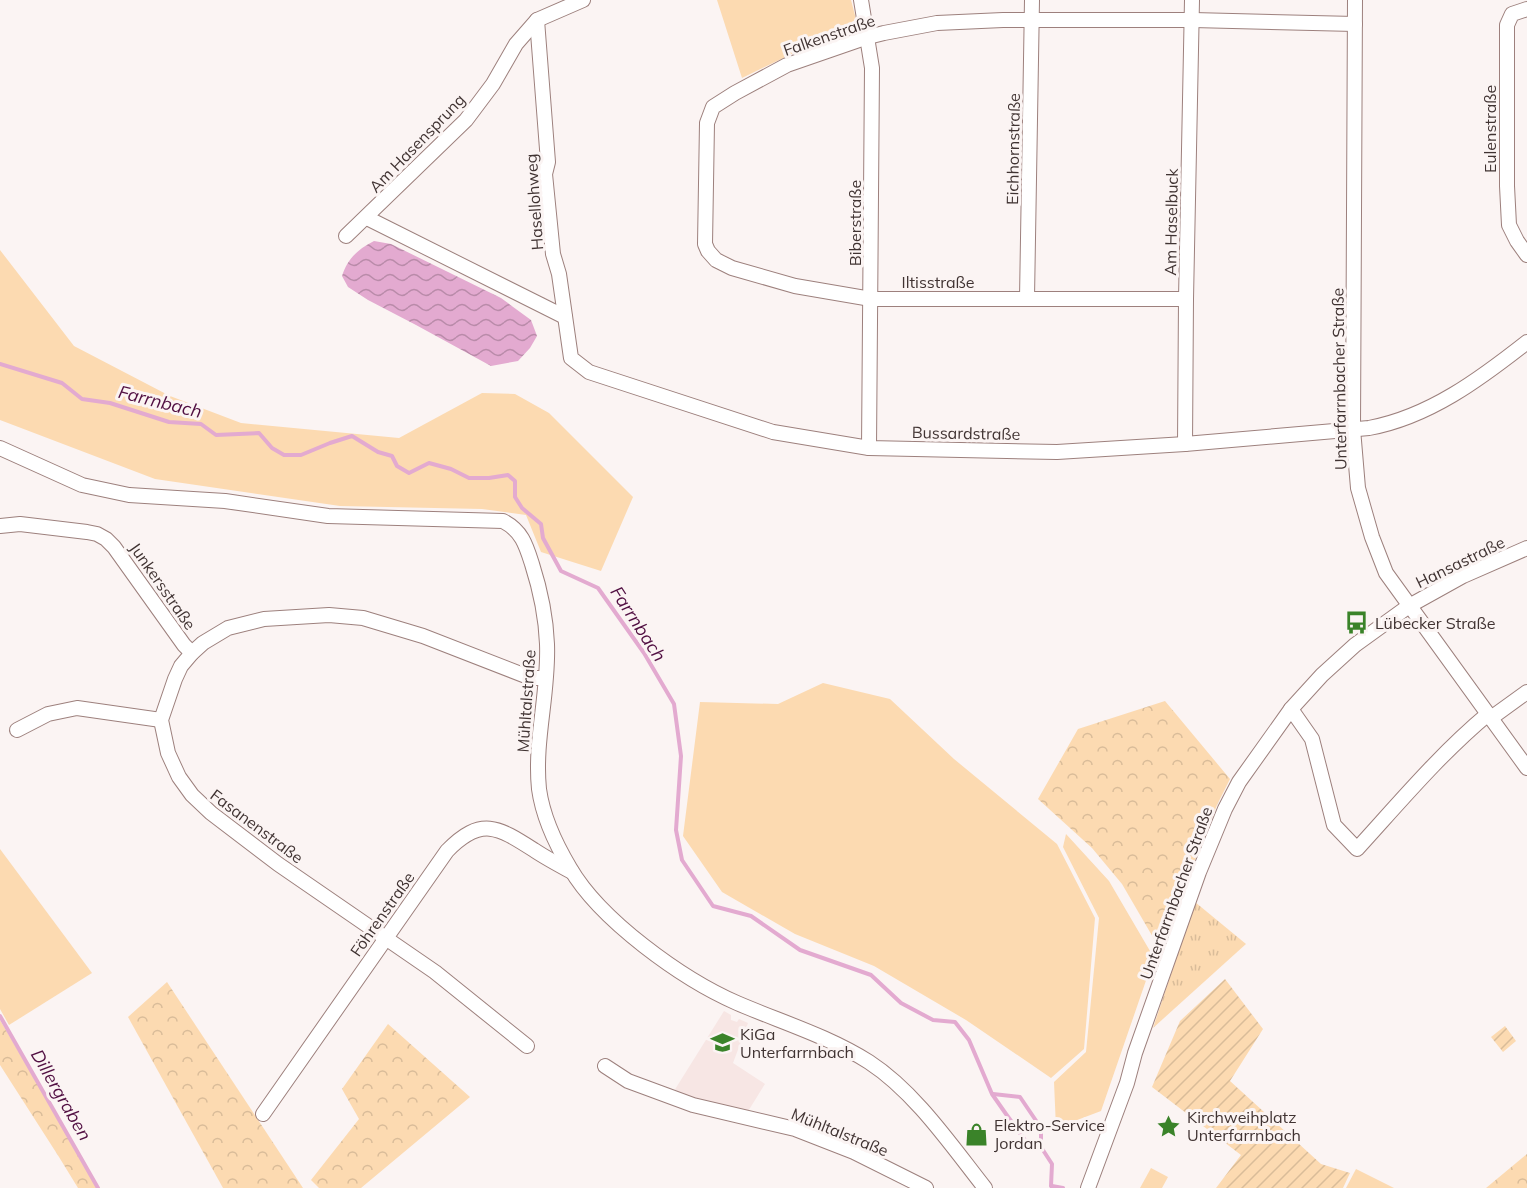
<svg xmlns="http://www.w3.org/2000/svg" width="1527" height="1188" viewBox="0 0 1527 1188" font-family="Mulish,sans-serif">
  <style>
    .built { fill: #f7e6e4 }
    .grass { fill: #fcdab1 }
    .forest { fill: url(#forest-crowns) }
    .park { fill: url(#park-tufts) }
    .garden { fill: url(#garden-furrows) }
    .water { fill: url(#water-waves) }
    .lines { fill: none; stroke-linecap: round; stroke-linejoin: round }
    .stream { stroke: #e3aad0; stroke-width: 4 }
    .minor-casing { stroke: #9d807d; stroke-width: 16 }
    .minor { stroke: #fff; stroke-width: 14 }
    .labels { text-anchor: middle; stroke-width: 6; stroke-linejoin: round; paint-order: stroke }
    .street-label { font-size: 16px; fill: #403332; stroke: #fbf4f3 }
    .poi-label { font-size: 16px; fill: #403332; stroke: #fbf4f3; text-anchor: start }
    .water-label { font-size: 18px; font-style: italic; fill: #510f42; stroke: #fbf4f3 }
  </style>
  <defs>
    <pattern id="forest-crowns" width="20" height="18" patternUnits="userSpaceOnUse" patternTransform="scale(1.5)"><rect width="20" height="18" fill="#fcdab1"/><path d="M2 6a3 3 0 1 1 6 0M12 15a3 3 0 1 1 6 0" fill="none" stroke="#d9bc99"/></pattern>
    <pattern id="park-tufts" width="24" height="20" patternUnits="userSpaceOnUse" patternTransform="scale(1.5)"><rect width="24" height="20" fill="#fcdab1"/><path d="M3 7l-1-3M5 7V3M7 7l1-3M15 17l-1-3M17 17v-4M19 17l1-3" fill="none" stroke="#d9bc99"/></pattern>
    <pattern id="garden-furrows" width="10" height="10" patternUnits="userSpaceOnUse" patternTransform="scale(1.5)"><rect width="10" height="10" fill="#fcdab1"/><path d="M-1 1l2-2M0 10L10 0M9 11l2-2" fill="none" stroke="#d9bc99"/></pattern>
    <pattern id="water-waves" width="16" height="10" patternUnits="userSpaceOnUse" patternTransform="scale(1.5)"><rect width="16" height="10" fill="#e3aad0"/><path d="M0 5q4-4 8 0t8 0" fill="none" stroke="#b98ba9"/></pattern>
  </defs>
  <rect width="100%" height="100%" fill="#fbf4f3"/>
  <path class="built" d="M 724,1011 L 731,1015 L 731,1020 L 737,1022 L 739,1019 L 748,1023 L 733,1063 L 765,1084 L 747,1113 L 674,1091 Z"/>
  <g class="grass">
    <path d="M 717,0 L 851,0 L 857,23 L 850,32 L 802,49 L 742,78 Z"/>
    <path d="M 0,250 L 74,346 L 170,396 L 241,423 L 399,438 L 482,393 L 515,394 L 549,413 L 633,497 L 601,571 L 541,552 L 526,515 L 482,509 L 340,506 L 155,479 L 0,420 Z"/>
    <path d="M 823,683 L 890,699 L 954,759 L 1057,844 L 1095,918 L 1084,1049 L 1051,1078 L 966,1020 L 874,966 L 795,934 L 722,892 L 683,836 L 700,702 L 778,704 Z"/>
    <path d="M 1066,834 L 1109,881 L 1150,951 L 1151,966 L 1101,1111 L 1056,1128 L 1054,1082 L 1086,1052 L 1099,918 L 1063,847 Z"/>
    <path d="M 0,849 L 92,973 L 9,1025 L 0,1009 Z"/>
    <path d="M 1151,1168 L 1168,1177 L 1162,1188 L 1140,1188 Z"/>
    <path d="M 1356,1169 L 1394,1188 L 1346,1188 Z"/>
  </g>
  <g class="forest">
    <path d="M 1165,701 L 1230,779 L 1217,805 L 1163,940 L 1154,939 L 1122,884 L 1092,848 L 1038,799 L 1078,729 Z"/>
    <path d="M 167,982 L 303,1188 L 223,1188 L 128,1017 Z"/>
    <path d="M 0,1020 L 89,1171 L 97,1188 L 78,1188 L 59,1157 L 0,1065 Z"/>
    <path d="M 388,1024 L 470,1097 L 361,1188 L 319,1188 L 311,1180 L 359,1119 L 342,1089 Z"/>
    <path d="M 1527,1154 L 1527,1188 L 1486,1188 Z"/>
  </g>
  <path class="park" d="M 1195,902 L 1246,944 L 1153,1028 Z"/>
  <g class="garden">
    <path d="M 1225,979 L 1263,1029 L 1230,1081 L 1321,1164 L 1350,1173 L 1343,1188 L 1216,1188 L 1241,1155 L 1152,1087 L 1180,1021 Z"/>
    <path d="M 1505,1026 L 1516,1041 L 1503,1052 L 1491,1037 Z"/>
  </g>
  <path class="water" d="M 374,241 L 391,244 L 501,298 L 531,320 L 537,336 L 530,348 L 518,361 L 491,366 L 416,325 L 368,300 L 348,287 L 342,276 C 348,258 357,250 374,241 Z"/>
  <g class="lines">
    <g class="stream">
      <path d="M 0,364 L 62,383 L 82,399 L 110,403 L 169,422 L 201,424 L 216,435 L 259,433 L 272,448 L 284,455 L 301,455 L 330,443 L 352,436 L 378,452 L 392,456 L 397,466 L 409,473 L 429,463 L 451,469 L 469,478 L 489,478 L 508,475 L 515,481 L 515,497 L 522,508 L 541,524 L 543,538 L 561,571 L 598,588 L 644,653 L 674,704 L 681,756 L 676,830 L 682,860 L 713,906 L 751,916 L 800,950 L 871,975 L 901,1003 L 933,1020 L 955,1022 L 969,1040 L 992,1094 L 1006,1114 L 1025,1140 L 1041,1147 L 1052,1164 L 1051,1186 L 1053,1188"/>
      <path d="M 0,1016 L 98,1188"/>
      <path d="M 993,1094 L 1020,1097 L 1041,1128 L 1041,1147"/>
      <path d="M 1052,1186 L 1063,1188"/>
    </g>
    <defs>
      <g id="minor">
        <path d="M 861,0 L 872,68 L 869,448"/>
        <path d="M 1355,0 L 1353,429 L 1358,488 L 1372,537 L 1386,573 L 1527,768"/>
        <path d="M 1527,9 L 1512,14 L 1507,25 L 1507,186 L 1509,225 L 1517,241 L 1527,255"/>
        <path d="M 537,20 L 548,162 L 545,174 L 553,254 L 559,274 L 571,358 L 589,372 L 773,432 L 869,448 L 1057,452 L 1185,444 L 1369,428 C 1429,417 1480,379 1527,342"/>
        <path d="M 367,218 L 565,317"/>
        <path d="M 346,236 L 466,120 L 493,84 L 516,44 L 537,20 L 583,0"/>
        <path d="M 1027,298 L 1032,0"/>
        <path d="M 1186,299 L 871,299 L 795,286 L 732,268 L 716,260 L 708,251 L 705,244 L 707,123 L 713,107 L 735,93 L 787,65 L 868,37 L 884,33 L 937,23 L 1003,20 L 1193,20 L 1355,24"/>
        <path d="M 1185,444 L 1186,299 L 1192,0"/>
        <path d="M 0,448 L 82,485 L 129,495 L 225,501 L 328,516 L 503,521 C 522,531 526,545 532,564 C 540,589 546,618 547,644 C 549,693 534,740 539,789 C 543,818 555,843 570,868 C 600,920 682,979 737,1003 C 781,1022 828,1036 869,1062 C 915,1092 951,1145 985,1188"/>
        <path d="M 0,526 L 20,524 L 87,532 L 97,534 L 106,539 L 114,547 L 184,645 L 192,653"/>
        <path d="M 1291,709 L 1312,739 L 1334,825 L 1357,849 C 1399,803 1440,754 1488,714"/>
        <path d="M 1491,718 L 1527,692"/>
        <path d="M 17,730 L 48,714 L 77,708 L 161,720"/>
        <path d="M 527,1046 L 435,972 L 278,864 L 211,813 L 192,795 L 179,777 L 168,753 L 161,720 L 175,679 L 181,666 L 192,653 L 203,643 L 228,628 L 264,619 L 329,615 L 363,618 L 423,636 L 531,678 L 545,678"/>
        <path d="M 605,1066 L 628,1081 L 693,1105 L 795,1129 L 854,1152 L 926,1188"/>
        <path d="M 263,1114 L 447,851 C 481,816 498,827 534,850 C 546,858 559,865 572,872"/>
        <path d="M 1088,1188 L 1127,1083 L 1135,1053 L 1199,872 L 1225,809 L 1239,782 L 1291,709 L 1322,675 L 1355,645 L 1409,606 L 1463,576 L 1527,548"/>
      </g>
    </defs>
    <use href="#minor" class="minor-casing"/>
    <use href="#minor" class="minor"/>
  </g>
  <defs>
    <symbol id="bus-bare" viewBox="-9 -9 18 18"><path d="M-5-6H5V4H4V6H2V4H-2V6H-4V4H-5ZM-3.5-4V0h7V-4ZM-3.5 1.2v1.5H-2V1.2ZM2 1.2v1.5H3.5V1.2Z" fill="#3a8329" stroke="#fbf4f3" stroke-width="2.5" paint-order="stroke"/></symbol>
    <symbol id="school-bare" viewBox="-9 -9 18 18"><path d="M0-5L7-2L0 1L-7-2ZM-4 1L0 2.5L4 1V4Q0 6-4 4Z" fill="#3a8329" stroke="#fbf4f3" stroke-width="2.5" paint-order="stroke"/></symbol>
    <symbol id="sight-bare" viewBox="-9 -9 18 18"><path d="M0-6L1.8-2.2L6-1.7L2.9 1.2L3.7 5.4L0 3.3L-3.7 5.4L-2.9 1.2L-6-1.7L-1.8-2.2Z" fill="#3a8329" stroke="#fbf4f3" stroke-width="2.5" paint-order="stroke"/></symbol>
    <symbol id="shop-bare" viewBox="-9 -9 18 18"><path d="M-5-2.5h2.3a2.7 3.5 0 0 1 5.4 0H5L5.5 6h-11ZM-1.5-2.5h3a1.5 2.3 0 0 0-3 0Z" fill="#3a8329" stroke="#fbf4f3" stroke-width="2.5" paint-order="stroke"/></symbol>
  </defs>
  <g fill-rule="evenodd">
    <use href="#bus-bare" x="1340" y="606" width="33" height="33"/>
    <use href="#school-bare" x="706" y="1026" width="33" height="33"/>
    <use href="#sight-bare" x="1152" y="1110" width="33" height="33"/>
    <use href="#shop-bare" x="960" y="1118" width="33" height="33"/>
  </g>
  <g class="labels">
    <g class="street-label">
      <text transform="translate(829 35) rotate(-19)" y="6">Falkenstraße</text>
      <text transform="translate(1490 129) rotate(-90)" y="6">Eulenstraße</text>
      <text transform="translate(417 143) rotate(-46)" y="6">Am Hasensprung</text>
      <text transform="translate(1013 149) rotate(-89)" y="6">Eichhornstraße</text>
      <text transform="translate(534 202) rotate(-94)" y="6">Hasellohweg</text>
      <text transform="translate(1171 222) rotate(-89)" y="6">Am Haselbuck</text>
      <text transform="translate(855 223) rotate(-90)" y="6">Biberstraße</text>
      <text x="938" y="288">Iltisstraße</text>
      <text transform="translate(1339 379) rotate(-91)" y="6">Unterfarrnbacher Straße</text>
      <text transform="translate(966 433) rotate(1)" y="6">Bussardstraße</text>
      <text transform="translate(1460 562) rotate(-26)" y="6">Hansastraße</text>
      <text transform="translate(163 586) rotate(55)" y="6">Junkersstraße</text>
      <text transform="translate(526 701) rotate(-86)" y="6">Mühltalstraße</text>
      <text transform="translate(257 826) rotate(37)" y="6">Fasanenstraße</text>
      <text transform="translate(1176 893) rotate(-70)" y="6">Unterfarrnbacher Straße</text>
      <text transform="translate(382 914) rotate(-55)" y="6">Föhrenstraße</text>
      <text transform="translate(840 1132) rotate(22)" y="6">Mühltalstraße</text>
    </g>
    <g class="poi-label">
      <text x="1375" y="629">Lübecker Straße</text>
      <text x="740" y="1040">KiGa<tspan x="740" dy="18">Unterfarrnbach</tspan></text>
      <text x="1187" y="1123">Kirchweihplatz<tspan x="1187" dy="18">Unterfarrnbach</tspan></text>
      <text x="994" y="1131">Elektro-Service<tspan x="994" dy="18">Jordan</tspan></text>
    </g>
    <g class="water-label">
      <text transform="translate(160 402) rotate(14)" y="6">Farrnbach</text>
      <text transform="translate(638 624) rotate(57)" y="6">Farrnbach</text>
      <text transform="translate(61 1095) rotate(60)" y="6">Dillergraben</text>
    </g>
  </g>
</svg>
